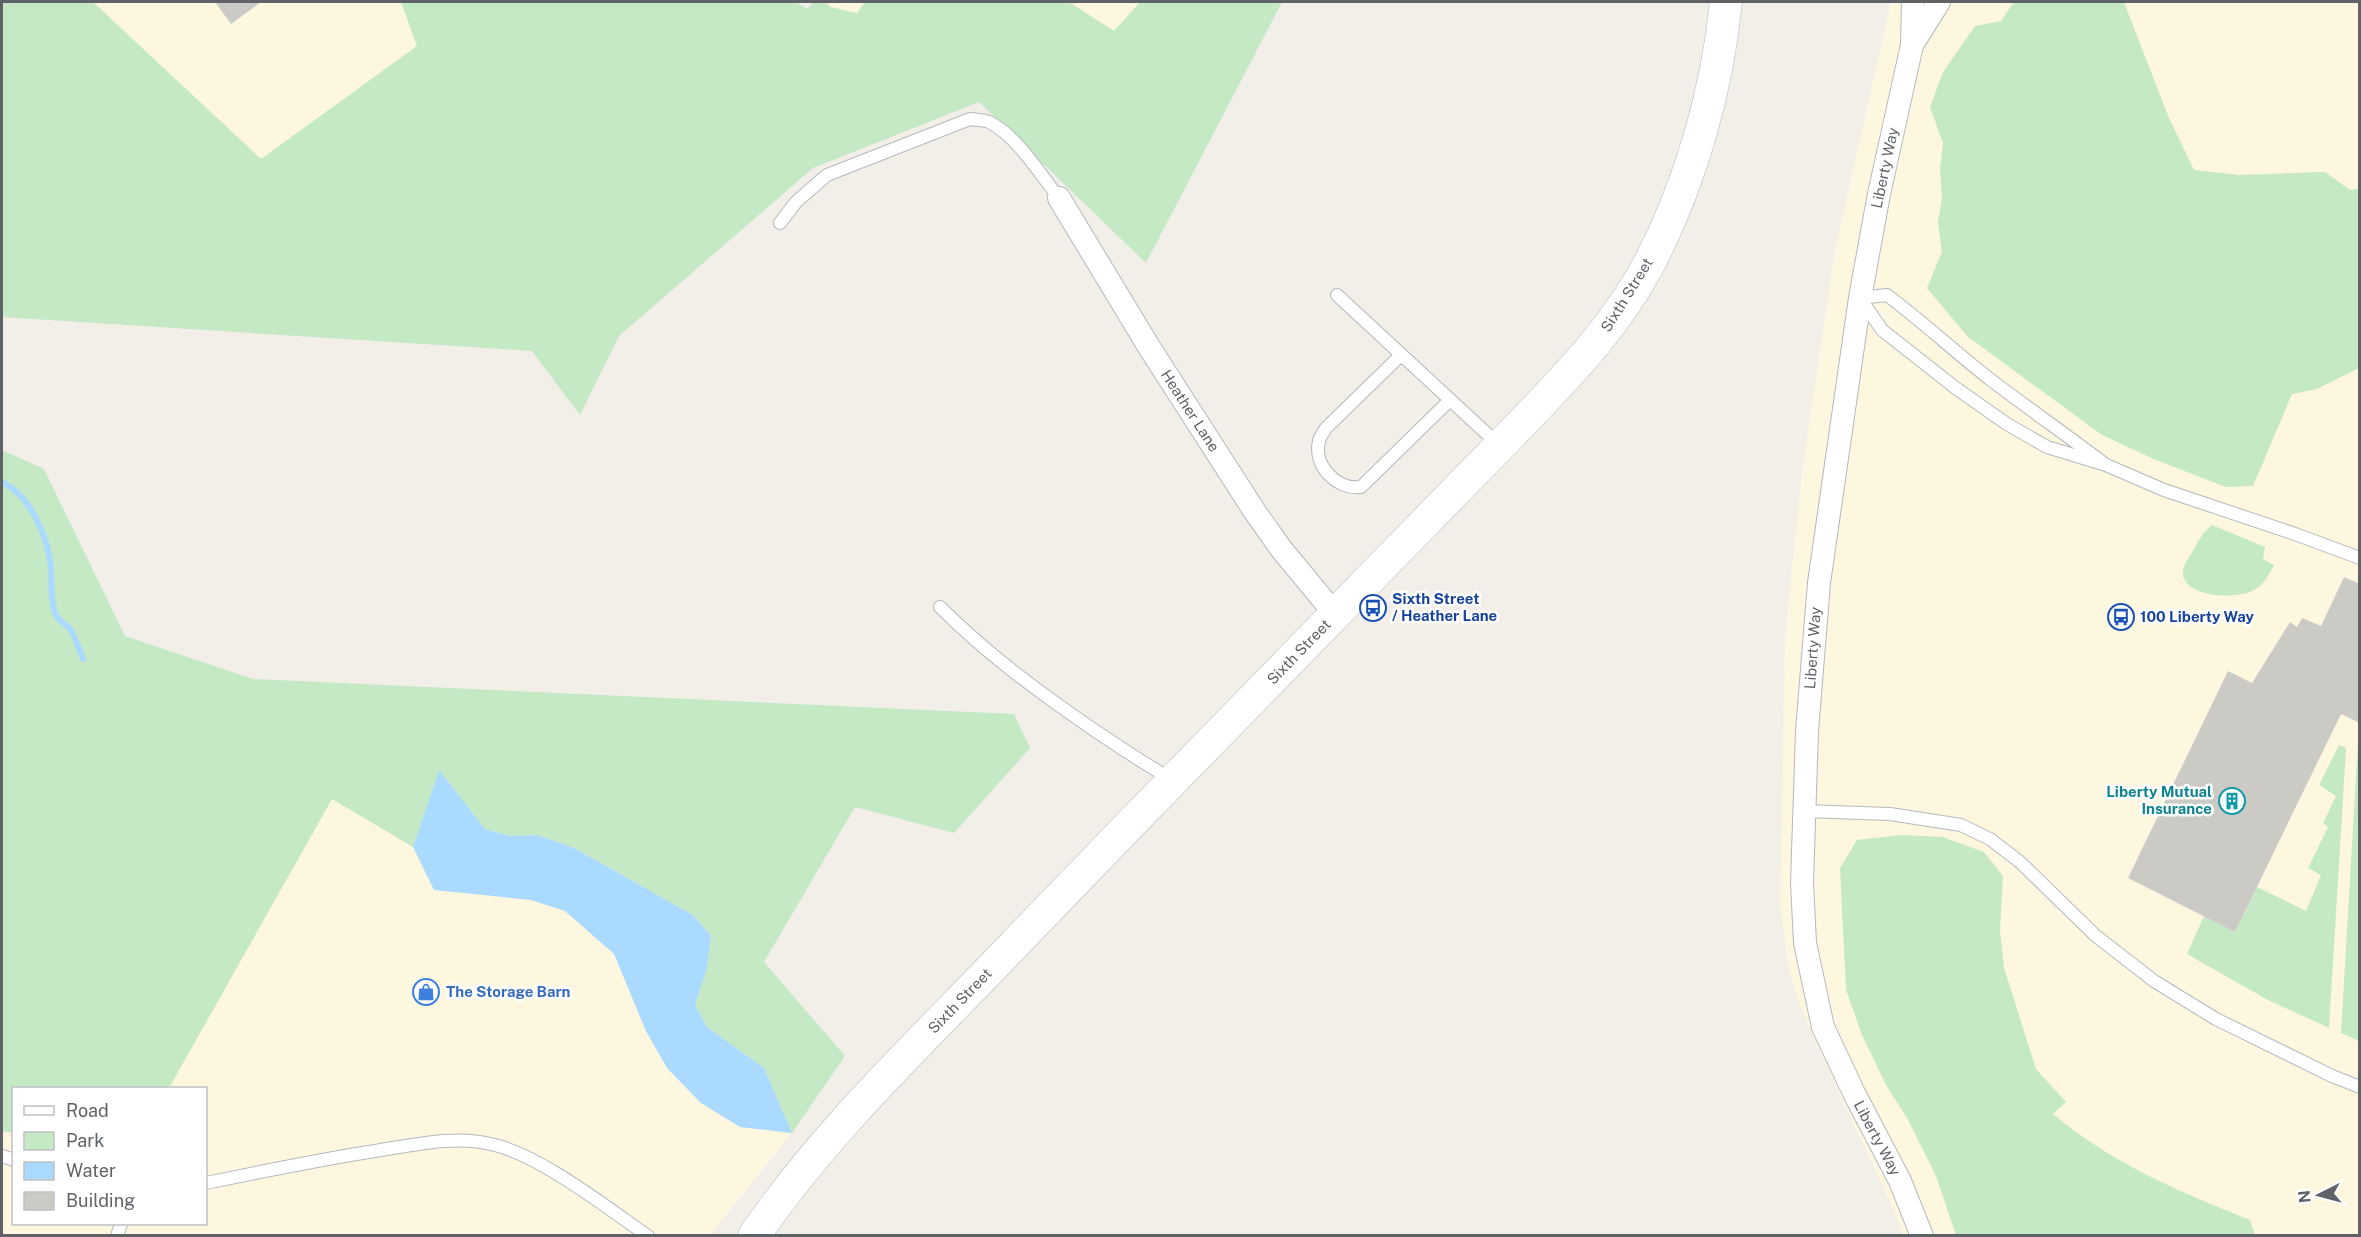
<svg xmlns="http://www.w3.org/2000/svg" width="2361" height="1237" viewBox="0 0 2361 1237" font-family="'Public Sans',sans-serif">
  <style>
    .commercial { fill: #fef7e0 }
    .green { fill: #c5e8c5 }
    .water { fill: #aadaff }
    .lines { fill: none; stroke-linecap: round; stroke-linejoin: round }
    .stream { stroke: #aadaff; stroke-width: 6 }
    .building { fill: #cccac5 }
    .service-casing { stroke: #b5b8bc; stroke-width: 14 }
    .minor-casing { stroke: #b5b8bc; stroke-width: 24 }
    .secondary-casing { stroke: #b6babf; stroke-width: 33 }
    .service { stroke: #fff; stroke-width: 12 }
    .minor { stroke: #fff; stroke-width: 22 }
    .secondary { stroke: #fff; stroke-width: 32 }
    .labels { text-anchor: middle; stroke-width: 5; stroke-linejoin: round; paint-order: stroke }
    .street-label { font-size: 15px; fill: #5f6368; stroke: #fff }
    .transit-label { font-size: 15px; font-weight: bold; fill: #164399; stroke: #fff; text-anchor: start }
    .culture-label { font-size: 15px; font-weight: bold; fill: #0d838f; stroke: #fff; text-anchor: end }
    .shop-label { font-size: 15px; font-weight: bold; fill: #366cbe; stroke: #fff; text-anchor: start }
  </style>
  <rect width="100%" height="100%" fill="#f1efe8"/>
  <g class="commercial">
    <path d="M 93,2 L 401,2 L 417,46 L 261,159 Z"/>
    <path d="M 825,2 L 865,2 L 857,13 L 831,7 Z"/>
    <path d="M 1069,2 L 1140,2 L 1114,31 Z"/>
    <path d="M 1891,2 L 2014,2 L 2001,21 L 1930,107 L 1943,143 L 1940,169 L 1942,198 L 1938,223 L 1942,252 L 1927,288 L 2102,435 L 2156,460 L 2226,487 L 2253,486 L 2292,394 L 2317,389 L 2359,368 L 2359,1235 L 1903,1235 L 1890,1202 L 1811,1032 L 1799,1002 L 1789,970 L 1780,905 L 1785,638 L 1802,472 L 1835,250 Z"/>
    <path d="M 2124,2 L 2359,2 L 2359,189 L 2350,190 L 2324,172 L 2239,175 L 2194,170 L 2168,116 Z"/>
    <path d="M 332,798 L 413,847 L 434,889 L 531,900 L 565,911 L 614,953 L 646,1031 L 667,1068 L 701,1103 L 740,1127 L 792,1133 L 710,1235 L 2,1236 L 2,1131 L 13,1133 L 14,1224 L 206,1224 L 206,1088 L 169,1088 Z"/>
  </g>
  <g class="green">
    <path d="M 2,2 L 93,2 L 261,159 L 417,46 L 401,2 L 797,2 L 807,9 L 813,2 L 825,2 L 831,7 L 857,13 L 865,2 L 1069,2 L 1114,31 L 1140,2 L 1282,2 L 1146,263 L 979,102 L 813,168 L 619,336 L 580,415 L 532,351 L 2,317 Z"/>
    <path d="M 2014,2 L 2124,2 L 2168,116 L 2194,170 L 2239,175 L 2325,172 L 2350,190 L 2359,189 L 2359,368 L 2317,389 L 2292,394 L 2253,486 L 2226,487 L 2156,460 L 2102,435 L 1967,336 L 1927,288 L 1942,252 L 1938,222 L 1942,198 L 1940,169 L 1943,143 L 1930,107 L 1943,72 L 1975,26 L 2001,21 Z"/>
    <path d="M 2,450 L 44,469 L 125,636 L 253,679 L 1014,714 L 1030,748 L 954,833 L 855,807 L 764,962 L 845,1056 L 792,1133 L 764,1068 L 707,1027 L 695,1005 L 707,968 L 711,936 L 693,915 L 574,848 L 537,835 L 510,836 L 485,829 L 439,771 L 413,847 L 332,799 L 169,1088 L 14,1088 L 13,1133 L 2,1131 Z"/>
    <path d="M 2212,525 L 2265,547 L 2263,559 L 2274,565 C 2269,574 2264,585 2254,590 C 2237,600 2181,598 2183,571 C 2183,565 2190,556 2193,551 C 2199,540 2203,532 2212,525 Z"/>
    <path d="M 2358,742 L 2360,743 L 2359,1041 L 2341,1033 Z"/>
    <path d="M 2339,745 L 2346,748 L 2329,1028 L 2266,999 L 2187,954 L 2204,916 L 2235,932 L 2257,887 L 2306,911 L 2321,875 L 2308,868 L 2328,827 L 2323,823 L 2336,796 L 2319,785 Z"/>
    <path d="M 1902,835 L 1943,837 L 1984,852 L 2003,876 L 2000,930 L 2004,968 L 2036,1069 L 2066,1102 L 2053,1114 C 2113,1164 2178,1191 2250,1220 L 2255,1235 L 1956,1235 L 1936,1176 L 1907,1118 L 1886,1085 L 1862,1035 L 1846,990 L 1840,868 L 1857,840 Z"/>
  </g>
  <path class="water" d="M 439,770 L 485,829 L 510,836 L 537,835 L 574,848 L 693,915 L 711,936 L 707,968 L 695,1005 L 707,1027 L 764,1068 L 792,1133 L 740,1127 L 701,1103 L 667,1068 L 646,1031 L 614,954 L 565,911 L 531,900 L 434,890 L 413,847 Z"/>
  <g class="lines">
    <path class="stream" d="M 2,482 C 30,495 48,537 51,567 C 52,582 50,598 55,613 C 57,620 65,623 70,629 C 76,637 79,650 83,659"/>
  </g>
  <g class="building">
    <path d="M 215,2 L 261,2 L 231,24 Z"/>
    <path d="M 2344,577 L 2360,584 L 2360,723 L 2341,714 L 2235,932 L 2128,878 L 2228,671 L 2252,683 L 2290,622 L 2297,627 L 2302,618 L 2321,626 Z"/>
  </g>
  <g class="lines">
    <defs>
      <g id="service">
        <path d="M 780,223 L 796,202 L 827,175 L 970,119 C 976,120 984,120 989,122 C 1016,135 1041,175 1059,198"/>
        <path d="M 1337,295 L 1499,445"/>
        <path d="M 1401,355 L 1326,428 C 1324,432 1320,436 1319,441 C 1313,466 1337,490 1361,487 L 1450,400"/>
        <path d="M 2106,465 C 2068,436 2029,409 1991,380 C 1955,352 1923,322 1887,295 L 1860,298 L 1882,330 L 1957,389 L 2007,424 L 2047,447 L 2106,465 L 2164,490 L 2295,534 L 2360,558"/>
        <path d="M 940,607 C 987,654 1040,693 1094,730 C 1120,747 1145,765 1172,779"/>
        <path d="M 1804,811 L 1890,814 L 1961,825 L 1990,839 L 2020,862 L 2096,936 L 2154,981 L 2216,1019 L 2332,1076 L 2360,1087"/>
        <path d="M 2,1156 L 14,1160"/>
        <path d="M 206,1183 C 264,1171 322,1159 381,1150 C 418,1144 458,1135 495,1145 C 542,1157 606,1207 648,1236"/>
        <path d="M 117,1236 L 121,1224"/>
      </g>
      <g id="minor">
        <path d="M 1913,2 L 1912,45 L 1879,194 L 1860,298 L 1819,583 L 1807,731 L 1802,883 L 1805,943 L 1823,1027 L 1854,1093 L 1900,1181 L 1922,1236"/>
        <path d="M 1912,45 L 1939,2"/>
        <path d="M 1059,198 L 1149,347 L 1255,512 L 1282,550 L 1335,614"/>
      </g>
      <path id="secondary" d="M 754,1236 C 825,1132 918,1045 1005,954 C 1135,819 1265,685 1397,551 C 1440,507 1483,463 1526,419 C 1573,370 1618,323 1650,262 C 1691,182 1717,91 1726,2"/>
    </defs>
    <use href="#service" class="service-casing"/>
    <use href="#minor" class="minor-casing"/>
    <use href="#secondary" class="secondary-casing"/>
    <use href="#service" class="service"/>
    <use href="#minor" class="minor"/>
    <use href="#secondary" class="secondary"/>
  </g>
  <defs>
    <symbol id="bus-ring" viewBox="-11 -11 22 22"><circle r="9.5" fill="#fff" stroke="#1a4fb4" stroke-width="1.5"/><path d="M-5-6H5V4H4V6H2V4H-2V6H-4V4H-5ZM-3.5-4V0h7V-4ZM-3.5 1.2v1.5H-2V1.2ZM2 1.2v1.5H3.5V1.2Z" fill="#1a4fb4"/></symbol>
    <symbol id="building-ring" viewBox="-11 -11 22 22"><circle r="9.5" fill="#fff" stroke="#0f9aa8" stroke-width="1.5"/><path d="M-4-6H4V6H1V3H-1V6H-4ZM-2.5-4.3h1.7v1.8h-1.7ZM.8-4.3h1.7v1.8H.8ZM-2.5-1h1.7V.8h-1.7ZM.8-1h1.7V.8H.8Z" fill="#0f9aa8"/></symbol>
    <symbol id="shop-ring" viewBox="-11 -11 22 22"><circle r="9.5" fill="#fff" stroke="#3f7fe0" stroke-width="1.5"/><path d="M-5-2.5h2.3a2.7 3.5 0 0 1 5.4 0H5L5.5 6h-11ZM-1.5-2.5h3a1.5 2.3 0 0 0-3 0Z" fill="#3f7fe0"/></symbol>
  </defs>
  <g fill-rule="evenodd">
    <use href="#bus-ring" x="1358" y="593" width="30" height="30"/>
    <use href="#bus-ring" x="2106" y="602" width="30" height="30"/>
    <use href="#building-ring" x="2217" y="786" width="30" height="30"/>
    <use href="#shop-ring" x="411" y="977" width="30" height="30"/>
  </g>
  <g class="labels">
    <g class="street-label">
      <text transform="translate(1885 168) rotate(-78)" y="5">Liberty Way</text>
      <text transform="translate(1627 295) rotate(-58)" y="5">Sixth Street</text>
      <text transform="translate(1190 411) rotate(57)" y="5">Heather Lane</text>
      <text transform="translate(1813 648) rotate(-86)" y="5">Liberty Way</text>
      <text transform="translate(1299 652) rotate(-46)" y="5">Sixth Street</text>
      <text transform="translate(960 1001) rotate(-46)" y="5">Sixth Street</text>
      <text transform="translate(1877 1138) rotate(62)" y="5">Liberty Way</text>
    </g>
    <g class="transit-label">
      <text x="1392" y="604">Sixth Street<tspan x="1392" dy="17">/ Heather Lane</tspan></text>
      <text x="2140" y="622">100 Liberty Way</text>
    </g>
    <g class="culture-label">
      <text x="2212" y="797">Liberty Mutual<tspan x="2212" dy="17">Insurance</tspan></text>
    </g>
    <g class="shop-label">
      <text x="446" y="997">The Storage Barn</text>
    </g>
  </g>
  <rect width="2361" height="1237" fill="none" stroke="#5f6368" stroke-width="6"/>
  <rect x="12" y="1087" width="195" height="138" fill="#ffffff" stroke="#bfc1c3" stroke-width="1.5"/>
  <rect x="24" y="1106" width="30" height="9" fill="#ffffff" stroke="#bfc1c3" stroke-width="1.5"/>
  <text x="66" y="1117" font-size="18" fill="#5f6368">Road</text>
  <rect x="24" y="1132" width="30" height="18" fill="#c5e8c5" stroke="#bfc1c3" stroke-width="1.5"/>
  <text x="66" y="1147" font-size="18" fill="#5f6368">Park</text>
  <rect x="24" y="1162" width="30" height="18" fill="#aadaff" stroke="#bfc1c3" stroke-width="1.5"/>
  <text x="66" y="1177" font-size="18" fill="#5f6368">Water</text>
  <rect x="24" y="1192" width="30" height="18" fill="#cccac5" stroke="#bfc1c3" stroke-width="1.5"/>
  <text x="66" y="1207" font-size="18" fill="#5f6368">Building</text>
  <g transform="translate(2319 1195) rotate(264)" stroke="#ffffff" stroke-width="4.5" paint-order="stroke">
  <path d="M0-4.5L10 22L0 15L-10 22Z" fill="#5f6368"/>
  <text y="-9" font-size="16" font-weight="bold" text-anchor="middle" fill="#5f6368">N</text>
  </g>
</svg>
